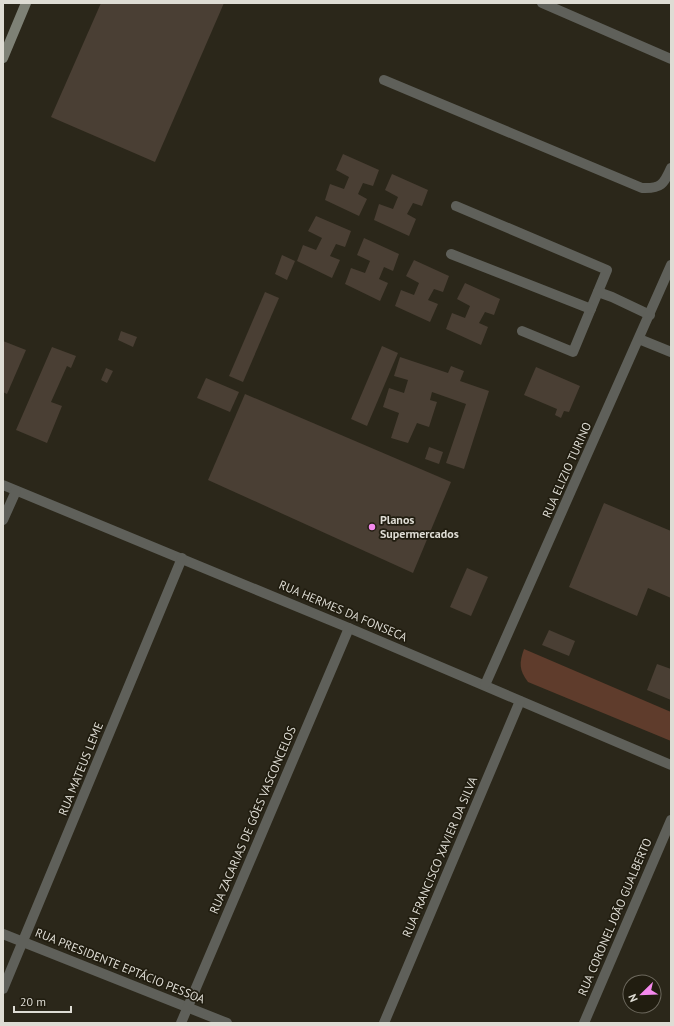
<svg xmlns="http://www.w3.org/2000/svg" width="674" height="1026" viewBox="0 0 674 1026" font-family="'PT Sans',sans-serif">
  <style>
    .green { fill: #5f3c2c }
    .building { fill: #4a3f34 }
    .lines { fill: none; stroke-linecap: round; stroke-linejoin: round }
    .street { stroke: #5f605a; stroke-width: 10 }
    .secondary { stroke: #7e8176; stroke-width: 10 }
    .poi-dot { fill: #f589ee; stroke: #211d10; stroke-width: 1.5 }
    .labels { text-anchor: middle; stroke-width: 3.5; stroke-linejoin: round; paint-order: stroke }
    .street-label { font-size: 12px; fill: #dedcd4; stroke: #211d10 }
    .poi-label { font-size: 12px; font-weight: bold; fill: #dedcd4; stroke: #211d10; text-anchor: start }
  </style>
  <rect width="100%" height="100%" fill="#2b271a"/>
  <path class="green" d="M 524,649 L 671,712 L 671,741 L 528,682 C 519,670 519,663 524,649 Z"/>
  <g class="building">
    <path d="M 101,3 L 224,3 L 155,162 L 51,117 Z"/>
    <path d="M 343,154 L 379,170 L 373,186 L 363,183 L 358,194 L 367,199 L 359,216 L 325,200 L 330,184 L 344,189 L 349,177 L 336,170 Z"/>
    <path d="M 392,174 L 428,190 L 422,206 L 413,203 L 407,214 L 416,219 L 409,236 L 374,220 L 379,204 L 393,209 L 398,197 L 385,190 Z"/>
    <path d="M 316,216 L 351,231 L 345,247 L 336,244 L 330,256 L 340,260 L 332,278 L 297,261 L 303,245 L 316,250 L 322,238 L 308,231 Z"/>
    <path d="M 364,238 L 399,254 L 393,271 L 384,267 L 379,279 L 388,283 L 380,301 L 345,284 L 351,268 L 365,273 L 370,261 L 357,255 Z"/>
    <path d="M 282,255 L 295,261 L 287,280 L 275,274 Z"/>
    <path d="M 414,260 L 449,276 L 443,292 L 434,289 L 428,300 L 438,304 L 430,322 L 395,306 L 401,290 L 414,295 L 419,283 L 406,276 Z"/>
    <path d="M 465,283 L 500,299 L 494,315 L 485,312 L 479,323 L 488,327 L 481,345 L 446,329 L 452,313 L 465,318 L 470,306 L 457,299 Z"/>
    <path d="M 265,292 L 279,298 L 243,382 L 229,376 Z"/>
    <path d="M 121,331 L 137,337 L 133,347 L 118,340 Z"/>
    <path d="M 3,341 L 26,350 L 7,394 L 3,392 Z"/>
    <path d="M 382,346 L 398,353 L 367,426 L 351,419 Z"/>
    <path d="M 52,347 L 76,356 L 71,368 L 67,366 L 51,402 L 62,406 L 47,443 L 16,430 Z"/>
    <path d="M 400,357 L 448,373 L 451,366 L 464,371 L 460,381 L 489,391 L 464,469 L 446,463 L 466,404 L 432,392 L 430,400 L 437,402 L 429,427 L 417,423 L 408,443 L 391,438 L 399,413 L 383,407 L 389,388 L 404,393 L 408,380 L 394,376 Z"/>
    <path d="M 536,367 L 580,386 L 569,412 L 564,411 L 561,418 L 555,415 L 557,409 L 524,395 Z"/>
    <path d="M 106,368 L 113,371 L 107,383 L 101,380 Z"/>
    <path d="M 206,378 L 239,392 L 230,412 L 197,398 Z"/>
    <path d="M 245,394 L 451,482 L 413,573 L 208,480 Z"/>
    <path d="M 429,447 L 443,452 L 439,464 L 425,459 Z"/>
    <path d="M 604,503 L 671,531 L 671,598 L 648,588 L 637,616 L 569,587 Z"/>
    <path d="M 467,568 L 488,577 L 471,616 L 450,607 Z"/>
    <path d="M 549,630 L 575,641 L 569,656 L 542,645 Z"/>
    <path d="M 657,664 L 671,669 L 671,700 L 647,690 Z"/>
  </g>
  <g class="lines">
    <g class="street">
      <path d="M 542,3 L 671,59"/>
      <path d="M 384,80 L 642,188 C 661,189 664,184 671,168"/>
      <path d="M 456,206 L 607,270 L 573,352 L 522,331"/>
      <path d="M 451,254 L 591,309"/>
      <path d="M 598,292 L 612,297 L 650,315"/>
      <path d="M 639,339 L 671,352"/>
      <path d="M 3,485 L 349,628 L 671,765"/>
      <path d="M 3,520 L 16,491"/>
      <path d="M 485,685 L 671,265"/>
      <path d="M 3,934 L 227,1023"/>
      <path d="M 3,989 L 182,558"/>
      <path d="M 181,1023 L 349,628"/>
      <path d="M 384,1023 L 520,701"/>
      <path d="M 584,1023 L 671,820"/>
    </g>
    <path class="secondary" d="M 3,58 L 26,3"/>
  </g>
  <circle class="poi-dot" cx="372" cy="527" r="4"/>
  <g class="labels">
    <g class="street-label">
      <text transform="translate(567 470) rotate(-66)" y="4">RUA ELIZIO TURINO</text>
      <text transform="translate(343 611) rotate(23)" y="4">RUA HERMES DA FONSECA</text>
      <text transform="translate(81 769) rotate(-68)" y="4">RUA MATEUS LEME</text>
      <text transform="translate(253 820) rotate(-67)" y="4">RUA ZACARIAS DE GÓES VASCONCELOS</text>
      <text transform="translate(440 857) rotate(-67)" y="4">RUA FRANCISCO XAVIER DA SILVA</text>
      <text transform="translate(615 917) rotate(-67)" y="4">RUA CORONEL JOÃO GUALBERTO</text>
      <text transform="translate(120 966) rotate(22)" y="4">RUA PRESIDENTE EPTÁCIO PESSOA</text>
    </g>
    <g class="poi-label">
      <text x="380" y="524">Planos<tspan x="380" dy="14">Supermercados</tspan></text>
    </g>
  </g>
  <rect width="674" height="1026" fill="none" stroke="#dedcd4" stroke-width="8"/>
  <g transform="translate(642 994) rotate(247)"><circle r="19" fill="#211d10" stroke="#6d695e"/>
  <path d="M0-3L7 15L0 10L-7 15Z" fill="#f589ee"/>
  <text y="-6" font-size="11" font-weight="bold" text-anchor="middle" fill="#dedcd4">N</text>
  </g>
  <path d="M14 1006v6h57v-6" fill="none" stroke="#dedcd4" stroke-width="2"/>
  <text x="20" y="1006" font-size="12" fill="#dedcd4" stroke="#211d10" stroke-width="3" paint-order="stroke">20 m</text>
</svg>
